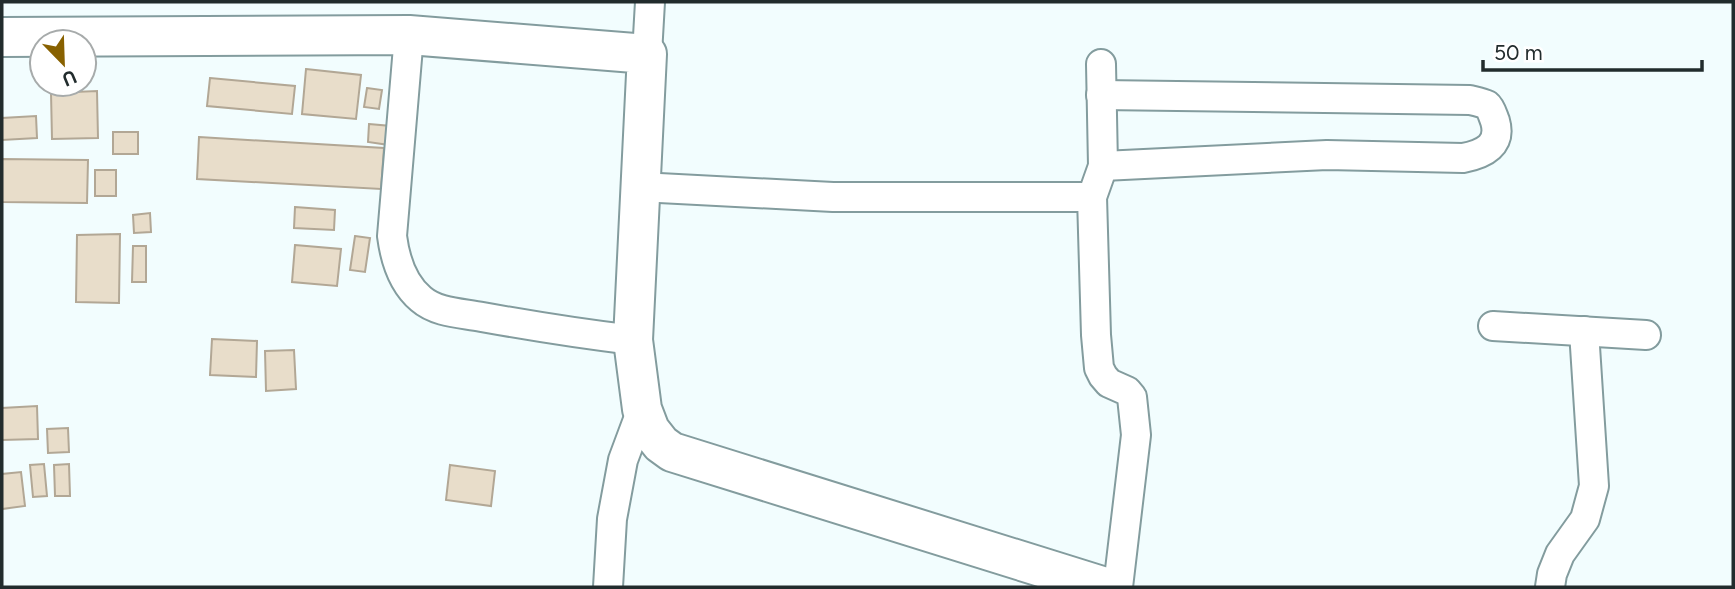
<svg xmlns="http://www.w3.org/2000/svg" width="1735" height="589" viewBox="0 0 1735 589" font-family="Figtree,sans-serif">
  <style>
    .building { fill: #e8ddca; stroke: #b2a795; stroke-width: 2 }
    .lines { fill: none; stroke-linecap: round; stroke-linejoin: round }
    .street-casing { stroke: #839c9e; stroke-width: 32 }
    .secondary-casing { stroke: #839c9e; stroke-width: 42 }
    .street { stroke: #fff; stroke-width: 28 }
    .secondary { stroke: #fff; stroke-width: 38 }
  </style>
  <rect width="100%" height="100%" fill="#f2fdfe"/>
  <g class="building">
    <path d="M 306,69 L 361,75 L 356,119 L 302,114 Z"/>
    <path d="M 210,78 L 295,86 L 292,114 L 207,106 Z"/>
    <path d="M 367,88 L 382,90 L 379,109 L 364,107 Z"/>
    <path d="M 97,91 L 98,138 L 52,139 L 51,93 Z"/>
    <path d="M 36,116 L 37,138 L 2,140 L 2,118 Z"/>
    <path d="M 369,124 L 391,126 L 389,145 L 368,142 Z"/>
    <rect x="113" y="132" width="25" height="22"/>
    <path d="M 199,137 L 384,148 L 381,189 L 197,179 Z"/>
    <path d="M 2,159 L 88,160 L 87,203 L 2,202 Z"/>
    <rect x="95" y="170" width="21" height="26"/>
    <path d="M 295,207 L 335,210 L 334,230 L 294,228 Z"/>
    <path d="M 150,213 L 151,232 L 134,233 L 133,215 Z"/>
    <path d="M 120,234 L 119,303 L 76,302 L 77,235 Z"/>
    <path d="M 355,236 L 370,238 L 365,272 L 350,270 Z"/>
    <path d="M 295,245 L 341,249 L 337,286 L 292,282 Z"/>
    <path d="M 133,246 L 146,246 L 146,282 L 132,282 Z"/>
    <path d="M 212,339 L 257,341 L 256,377 L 210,375 Z"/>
    <path d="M 294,350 L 296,389 L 266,391 L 265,351 Z"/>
    <path d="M 37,406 L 38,439 L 2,440 L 2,408 Z"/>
    <path d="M 68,428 L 69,452 L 48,453 L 47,429 Z"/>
    <path d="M 44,464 L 47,496 L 33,497 L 30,465 Z"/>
    <path d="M 69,464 L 70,496 L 55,496 L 54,465 Z"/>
    <path d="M 450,465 L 495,471 L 491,506 L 446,500 Z"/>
    <path d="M 21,472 L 25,506 L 2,509 L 2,474 Z"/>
  </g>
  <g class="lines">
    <defs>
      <g id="street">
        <path d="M 409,35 L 392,236 C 395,259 403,284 421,299 C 437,313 462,313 482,317 C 532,326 582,334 633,340"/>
        <path d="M 647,54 L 650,2"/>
        <path d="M 1101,64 L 1103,166 L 1092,197 L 1096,335 L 1099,368 L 1103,376 L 1109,383 L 1127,391 L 1132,397 L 1136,435 L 1118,587"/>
        <path d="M 1101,95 L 1470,100 C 1474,101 1483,103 1487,105 C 1491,108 1493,116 1495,121 C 1502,145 1484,154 1463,158 L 1327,155 L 1103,166"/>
        <path d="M 640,187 L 833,197 L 1092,197"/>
        <path d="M 1493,326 L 1646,335"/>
        <path d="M 608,587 L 612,519 L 623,460 L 642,409"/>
        <path d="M 1550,587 L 1552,574 L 1560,554 L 1585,519 L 1594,486 L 1584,331"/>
      </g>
      <path id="secondary" d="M 2,37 L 409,35 L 647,54 L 633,340 L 642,409 L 650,430 L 661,444 L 672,452 L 1105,587"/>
    </defs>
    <use href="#street" class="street-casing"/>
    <use href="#secondary" class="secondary-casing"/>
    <use href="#street" class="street"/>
    <use href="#secondary" class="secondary"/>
  </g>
  <rect width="1735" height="589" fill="none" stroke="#222c2d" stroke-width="7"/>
  <g transform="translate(63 63) rotate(157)"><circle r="33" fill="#ffffff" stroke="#a7abab" stroke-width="2"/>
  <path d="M0-5L12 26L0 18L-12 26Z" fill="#886100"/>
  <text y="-10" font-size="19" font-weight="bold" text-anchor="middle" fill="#222c2d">U</text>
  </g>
  <path d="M1483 60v10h219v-10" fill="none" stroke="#222c2d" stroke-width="3.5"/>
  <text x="1494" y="60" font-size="21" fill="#222c2d" stroke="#ffffff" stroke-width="5" paint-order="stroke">50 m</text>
</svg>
